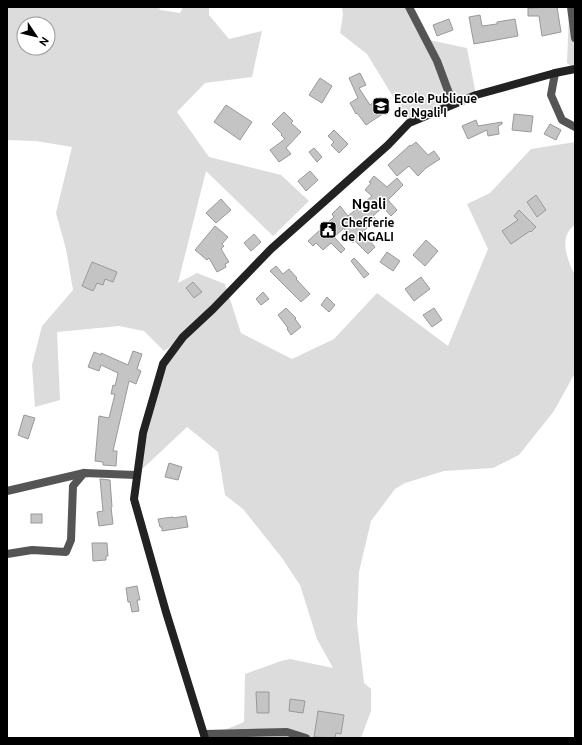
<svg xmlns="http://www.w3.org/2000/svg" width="582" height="745" viewBox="0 0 582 745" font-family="Ubuntu,sans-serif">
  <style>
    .green { fill: #dcdcdc; fill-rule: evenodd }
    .building { fill: #c4c4c4; stroke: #999 }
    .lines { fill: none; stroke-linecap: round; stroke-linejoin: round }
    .street { stroke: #555; stroke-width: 8 }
    .secondary { stroke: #222; stroke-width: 8 }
    .labels { text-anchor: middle; stroke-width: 3; stroke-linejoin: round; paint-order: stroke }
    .poi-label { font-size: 12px; font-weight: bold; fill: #000; stroke: #fff; text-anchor: start }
    .quarter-label { font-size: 14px; font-weight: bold; fill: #000; stroke: #fff }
  </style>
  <rect width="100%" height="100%" fill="#fff"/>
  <g class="green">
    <path d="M 7,7 L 158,7 L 161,10 L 180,13 L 183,7 L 209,7 L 209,15 L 229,39 L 262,31 L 252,77 L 205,83 L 177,112 L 209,157 L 281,175 L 309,201 L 273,236 L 206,171 L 178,283 L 197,273 L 225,284 L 241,333 L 292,359 L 334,339 L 377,293 L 448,346 L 488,249 L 467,204 L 490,193 L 531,149 L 575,142 L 575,225 C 558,236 567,260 575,275 L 575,373 L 554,411 L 519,455 L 493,468 L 444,471 L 405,483 L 395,489 L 371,521 L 359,572 L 357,623 L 364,683 L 371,689 L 371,711 L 361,738 L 205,738 L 244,722 L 245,674 L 281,661 L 290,659 L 333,668 L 317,639 L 300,585 L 282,558 L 243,509 L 225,495 L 218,452 L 187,427 L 136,475 L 163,364 L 180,339 L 164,351 L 144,331 L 119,326 L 57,332 L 60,400 L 35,407 L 32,365 L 42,326 L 73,290 L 66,249 L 56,213 L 72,147 L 36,141 L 7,140 ZM 24,24 L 48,24 L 48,48 L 24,48 Z"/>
    <path d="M 342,7 L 413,7 L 429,40 L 467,48 L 476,95 L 409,123 L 367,54 L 340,33 L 343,15 Z"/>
    <path d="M 575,10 L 575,69 L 567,63 L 569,14 Z"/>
  </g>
  <g class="building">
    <path d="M 557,7 L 561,32 L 542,36 L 539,16 L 528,16 L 528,8 Z"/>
    <path d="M 480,15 L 482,26 L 497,24 L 497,22 L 515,19 L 518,36 L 474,44 L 469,17 Z"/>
    <path d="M 449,19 L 453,30 L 437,36 L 433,25 Z"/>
    <path d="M 360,73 L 366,85 L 359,88 L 370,105 L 381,97 L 390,109 L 366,125 L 357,113 L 356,114 L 350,103 L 358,98 L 349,78 Z"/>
    <path d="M 320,78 L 332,86 L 322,103 L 309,95 Z"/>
    <path d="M 226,105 L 252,122 L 240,140 L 214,122 Z"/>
    <path d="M 284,112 L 293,121 L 291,123 L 301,132 L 286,148 L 291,154 L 279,162 L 270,150 L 285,139 L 281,135 L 282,134 L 272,124 Z"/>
    <path d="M 514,114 L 533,116 L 531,132 L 512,130 Z"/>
    <path d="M 476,120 L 478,126 L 502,122 L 502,124 L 498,126 L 499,134 L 488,136 L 487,130 L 468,139 L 462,126 Z"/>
    <path d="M 550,124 L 561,130 L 556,140 L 544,134 Z"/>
    <path d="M 334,130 L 348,144 L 339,153 L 331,145 L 334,142 L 328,136 Z"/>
    <path d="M 416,142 L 428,155 L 434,151 L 440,159 L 426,168 L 418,176 L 409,166 L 397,176 L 388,165 L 410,145 L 411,146 Z"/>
    <path d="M 314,148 L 322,157 L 317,162 L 309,152 Z"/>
    <path d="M 310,171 L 318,180 L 306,191 L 298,181 Z"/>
    <path d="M 374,176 L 387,187 L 397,178 L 403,185 L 388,200 L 397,210 L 391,216 L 383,207 L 373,216 L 377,220 L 362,232 L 375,247 L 368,254 L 355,241 L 353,243 L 344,228 L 334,237 L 345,249 L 341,253 L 331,243 L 323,250 L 316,243 L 313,246 L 308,241 L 334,217 L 332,214 L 340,206 L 348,216 L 372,196 L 365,190 L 371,183 L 369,182 Z"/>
    <path d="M 536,195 L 546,210 L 537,217 L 527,202 Z"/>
    <path d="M 221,199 L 231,210 L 216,223 L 206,213 Z"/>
    <path d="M 519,210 L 536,227 L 531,232 L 530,231 L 511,244 L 502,231 L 518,220 L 514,216 Z"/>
    <path d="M 215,226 L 228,237 L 222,244 L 224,246 L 221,249 L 229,262 L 225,264 L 226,267 L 217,272 L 209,258 L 207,260 L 195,250 Z"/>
    <path d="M 254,234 L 261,242 L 251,251 L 244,243 Z"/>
    <path d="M 426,240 L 438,251 L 425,266 L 413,255 Z"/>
    <path d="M 387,252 L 400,261 L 393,271 L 380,262 Z"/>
    <path d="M 354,258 L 369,274 L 364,278 L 351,261 Z"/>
    <path d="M 92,262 L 117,272 L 113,282 L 105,279 L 103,285 L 97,283 L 93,291 L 82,286 Z"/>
    <path d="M 276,266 L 283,274 L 289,269 L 297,278 L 296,279 L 310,294 L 301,302 L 270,271 Z"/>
    <path d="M 421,277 L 430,289 L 414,301 L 405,289 Z"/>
    <path d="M 193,282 L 202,292 L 194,298 L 186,288 Z"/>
    <path d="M 263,292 L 269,299 L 261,305 L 256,299 Z"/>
    <path d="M 327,297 L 335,305 L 329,312 L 321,305 Z"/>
    <path d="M 286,308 L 296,318 L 295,319 L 301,327 L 291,335 L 287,329 L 288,328 L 278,315 Z"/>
    <path d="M 434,308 L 442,320 L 432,327 L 423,315 Z"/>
    <path d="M 133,351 L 142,354 L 137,369 L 141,371 L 136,384 L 129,381 L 113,451 L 117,451 L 116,466 L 103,465 L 103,462 L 95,461 L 99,416 L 109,418 L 115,394 L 111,394 L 113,385 L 115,386 L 118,373 L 101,365 L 99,371 L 88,367 L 94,352 L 101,355 L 101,353 L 128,365 Z"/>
    <path d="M 24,415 L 35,418 L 28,439 L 18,435 Z"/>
    <path d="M 169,463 L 182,467 L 178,480 L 165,477 Z"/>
    <path d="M 100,479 L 110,480 L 112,507 L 111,507 L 113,524 L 99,526 L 97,512 L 103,511 Z"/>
    <rect x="31" y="514" width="11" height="9"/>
    <path d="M 186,516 L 188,527 L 162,531 L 162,527 L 160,527 L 158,519 L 173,517 L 173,518 Z"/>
    <path d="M 92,543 L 107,543 L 108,556 L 106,556 L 106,560 L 93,561 Z"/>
    <path d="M 137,586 L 140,600 L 137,600 L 139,611 L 132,612 L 130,602 L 128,602 L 126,588 Z"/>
    <path d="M 256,692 L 269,692 L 269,713 L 257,713 Z"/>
    <path d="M 290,699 L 305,701 L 303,713 L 289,711 Z"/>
    <path d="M 318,711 L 344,715 L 341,734 L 336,733 L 335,738 L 314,737 Z"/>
  </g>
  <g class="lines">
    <g class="street">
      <path d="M 409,7 L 437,61 L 453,104"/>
      <path d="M 571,7 L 575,38"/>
      <path d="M 555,73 L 551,95 L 562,120 L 575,127"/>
      <path d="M 7,491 L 84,473 L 136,475"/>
      <path d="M 7,554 L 32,550 L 66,552 L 71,540 L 73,486 L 84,473"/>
      <path d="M 204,734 L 287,732 L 306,738"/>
    </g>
    <path class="secondary" d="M 205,738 L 166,612 L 134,499 L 143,433 L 163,364 L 183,337 L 213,309 L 271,249 L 388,145 L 409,123 L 476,95 L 555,73 L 575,69"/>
  </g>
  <defs>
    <symbol id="school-square" viewBox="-11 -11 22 22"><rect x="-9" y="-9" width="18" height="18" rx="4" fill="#000" stroke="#fff"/><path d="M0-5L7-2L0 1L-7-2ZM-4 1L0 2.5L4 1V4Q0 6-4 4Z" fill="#fff"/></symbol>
    <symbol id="civic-square" viewBox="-11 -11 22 22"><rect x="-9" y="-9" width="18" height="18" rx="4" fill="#000" stroke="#fff"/><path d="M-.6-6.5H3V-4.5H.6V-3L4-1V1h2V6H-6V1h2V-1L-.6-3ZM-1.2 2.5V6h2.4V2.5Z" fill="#fff"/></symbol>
  </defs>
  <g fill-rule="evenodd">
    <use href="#school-square" x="371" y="96" width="20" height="20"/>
    <use href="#civic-square" x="318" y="220" width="20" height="20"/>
  </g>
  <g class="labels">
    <g class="poi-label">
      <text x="394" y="103">Ecole Publique<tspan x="394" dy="14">de Ngali I</tspan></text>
      <text x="341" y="227">Chefferie<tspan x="341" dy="14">de NGALI</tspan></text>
    </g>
    <g class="quarter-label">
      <text x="369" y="209">Ngali</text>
    </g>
  </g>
  <rect width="582" height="745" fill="none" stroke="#000000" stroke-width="16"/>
  <g transform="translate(36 36) rotate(125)"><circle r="19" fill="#ffffff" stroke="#999999"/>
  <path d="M0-3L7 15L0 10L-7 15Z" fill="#000000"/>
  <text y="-6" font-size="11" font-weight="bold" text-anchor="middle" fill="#000000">N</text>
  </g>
</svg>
